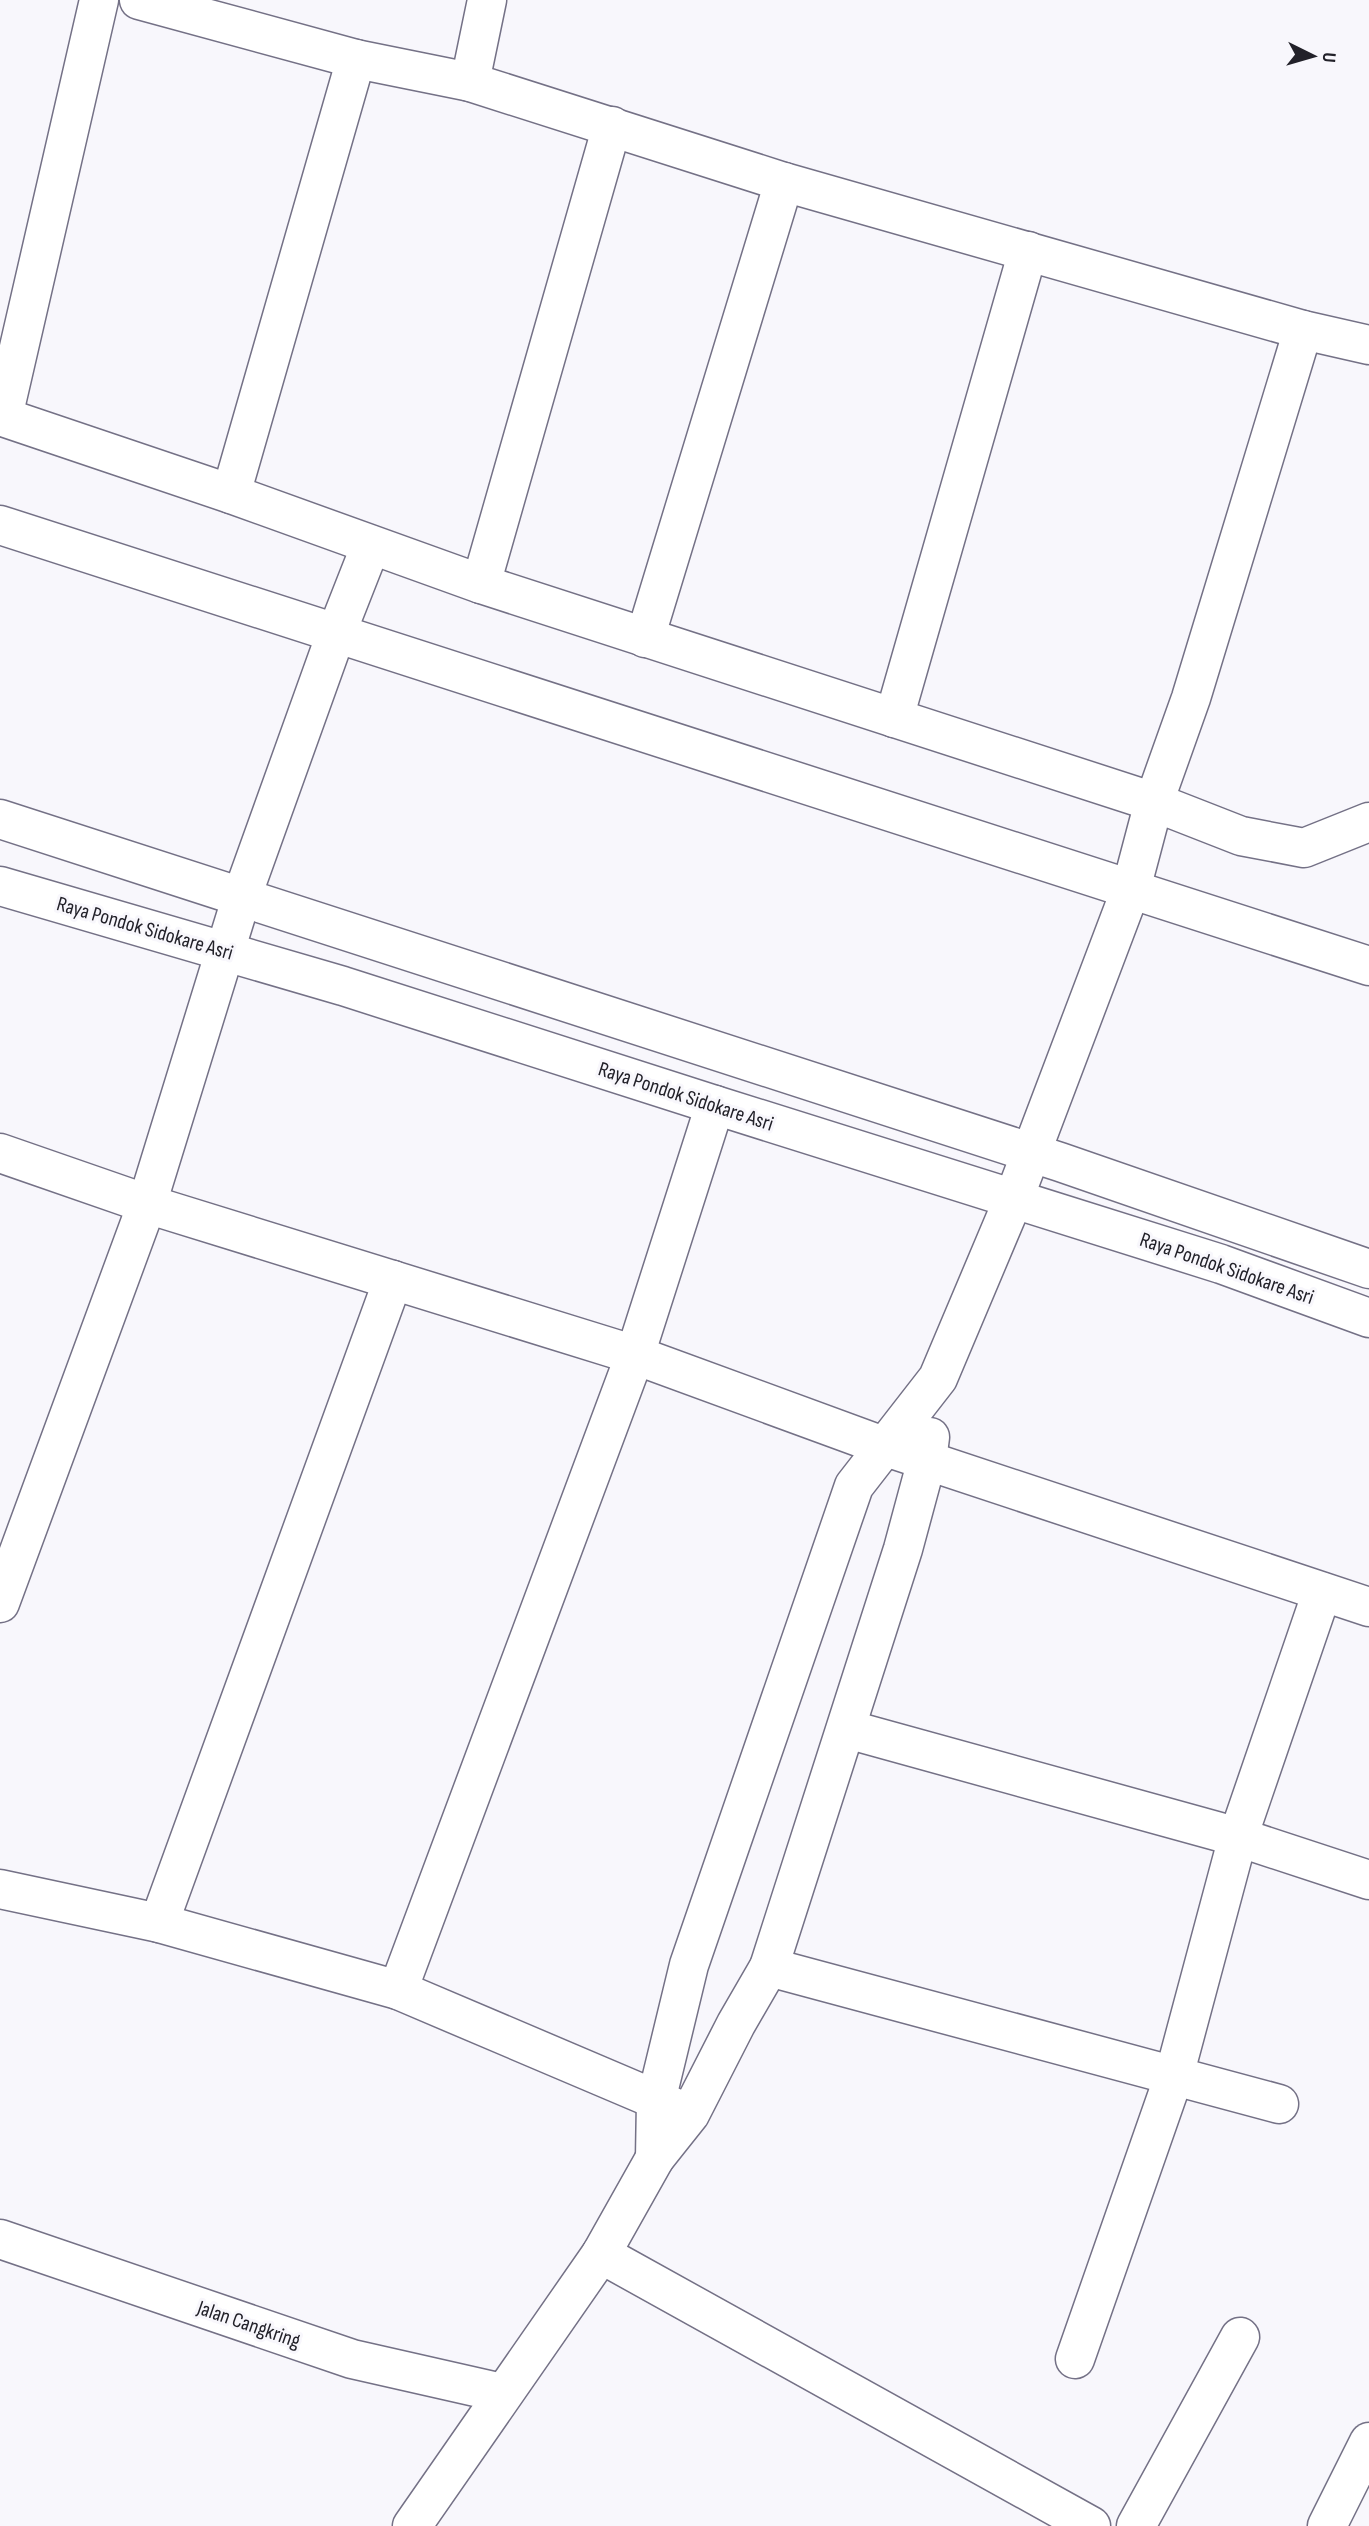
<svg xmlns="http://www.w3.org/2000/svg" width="1369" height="2526" viewBox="0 0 1369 2526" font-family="'Sofia Sans Condensed',sans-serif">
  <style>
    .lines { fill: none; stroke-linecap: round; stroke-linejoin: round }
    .minor-casing { stroke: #747186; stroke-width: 41 }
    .minor { stroke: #fff; stroke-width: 38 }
    .labels { text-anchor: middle; stroke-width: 6; stroke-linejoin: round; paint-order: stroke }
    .street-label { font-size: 21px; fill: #222129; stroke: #f8f7fc }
  </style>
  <rect width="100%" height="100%" fill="#f8f7fc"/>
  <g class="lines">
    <defs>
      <g id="minor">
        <path d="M 139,0 L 356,59 L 470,82 L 784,182 L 1303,330 L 1369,345"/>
        <path d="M 470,82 L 487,0"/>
        <path d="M 0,416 L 231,494 L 481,584 L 1154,802 L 1241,836 L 1304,848 L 1369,822"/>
        <path d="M 3,417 L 99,0"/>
        <path d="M 231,494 L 356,59"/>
        <path d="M 0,525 L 1369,966"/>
        <path d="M 481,584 L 612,126"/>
        <path d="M 645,638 L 784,182"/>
        <path d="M 894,718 L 1028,251"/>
        <path d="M 0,819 L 1060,1162 L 1369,1269"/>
        <path d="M 0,886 L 343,986 L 715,1105 L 1221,1264 L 1369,1318"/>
        <path d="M 0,1153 L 147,1204 L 635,1355 L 886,1447 L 1369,1607"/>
        <path d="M 0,1603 L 147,1204 L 242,896 L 336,634 L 371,545"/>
        <path d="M 847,1729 L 1238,1837 L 1369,1880"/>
        <path d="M 0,1889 L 159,1923 L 398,1990 L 678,2109"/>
        <path d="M 159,1923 L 393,1280"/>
        <path d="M 769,1967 L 1279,2104"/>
        <path d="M 398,1990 L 635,1355 L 715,1105"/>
        <path d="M 655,2158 L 656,2101 L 689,1965 L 854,1486 L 938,1378 L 1014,1198 L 1131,889 L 1154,802 L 1191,698 L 1303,330"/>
        <path d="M 0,2239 L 352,2359 L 502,2393"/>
        <path d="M 601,2254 L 1091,2526"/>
        <path d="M 1075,2359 L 1174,2076 L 1238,1837 L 1322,1592"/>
        <path d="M 412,2526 L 601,2254 L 655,2158 L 690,2114 L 736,2024 L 769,1967 L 903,1549 L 927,1460 L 930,1437"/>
        <path d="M 1136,2526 L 1240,2337"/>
        <path d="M 1327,2526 L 1369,2442"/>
      </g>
    </defs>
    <use href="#minor" class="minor-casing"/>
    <use href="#minor" class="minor"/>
  </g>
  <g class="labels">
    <g class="street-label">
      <text transform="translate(145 928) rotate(16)" y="7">Raya Pondok Sidokare Asri</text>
      <text transform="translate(686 1096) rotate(18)" y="7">Raya Pondok Sidokare Asri</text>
      <text transform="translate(1227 1268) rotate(19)" y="7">Raya Pondok Sidokare Asri</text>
      <text transform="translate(249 2324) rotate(19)" y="7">Jalan Cangkring</text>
    </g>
  </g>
  <g transform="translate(1313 56) rotate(95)" stroke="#f8f7fc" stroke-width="5" paint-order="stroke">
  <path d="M0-5L12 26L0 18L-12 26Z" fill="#222129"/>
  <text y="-10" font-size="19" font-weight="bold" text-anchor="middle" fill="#222129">U</text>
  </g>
</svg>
